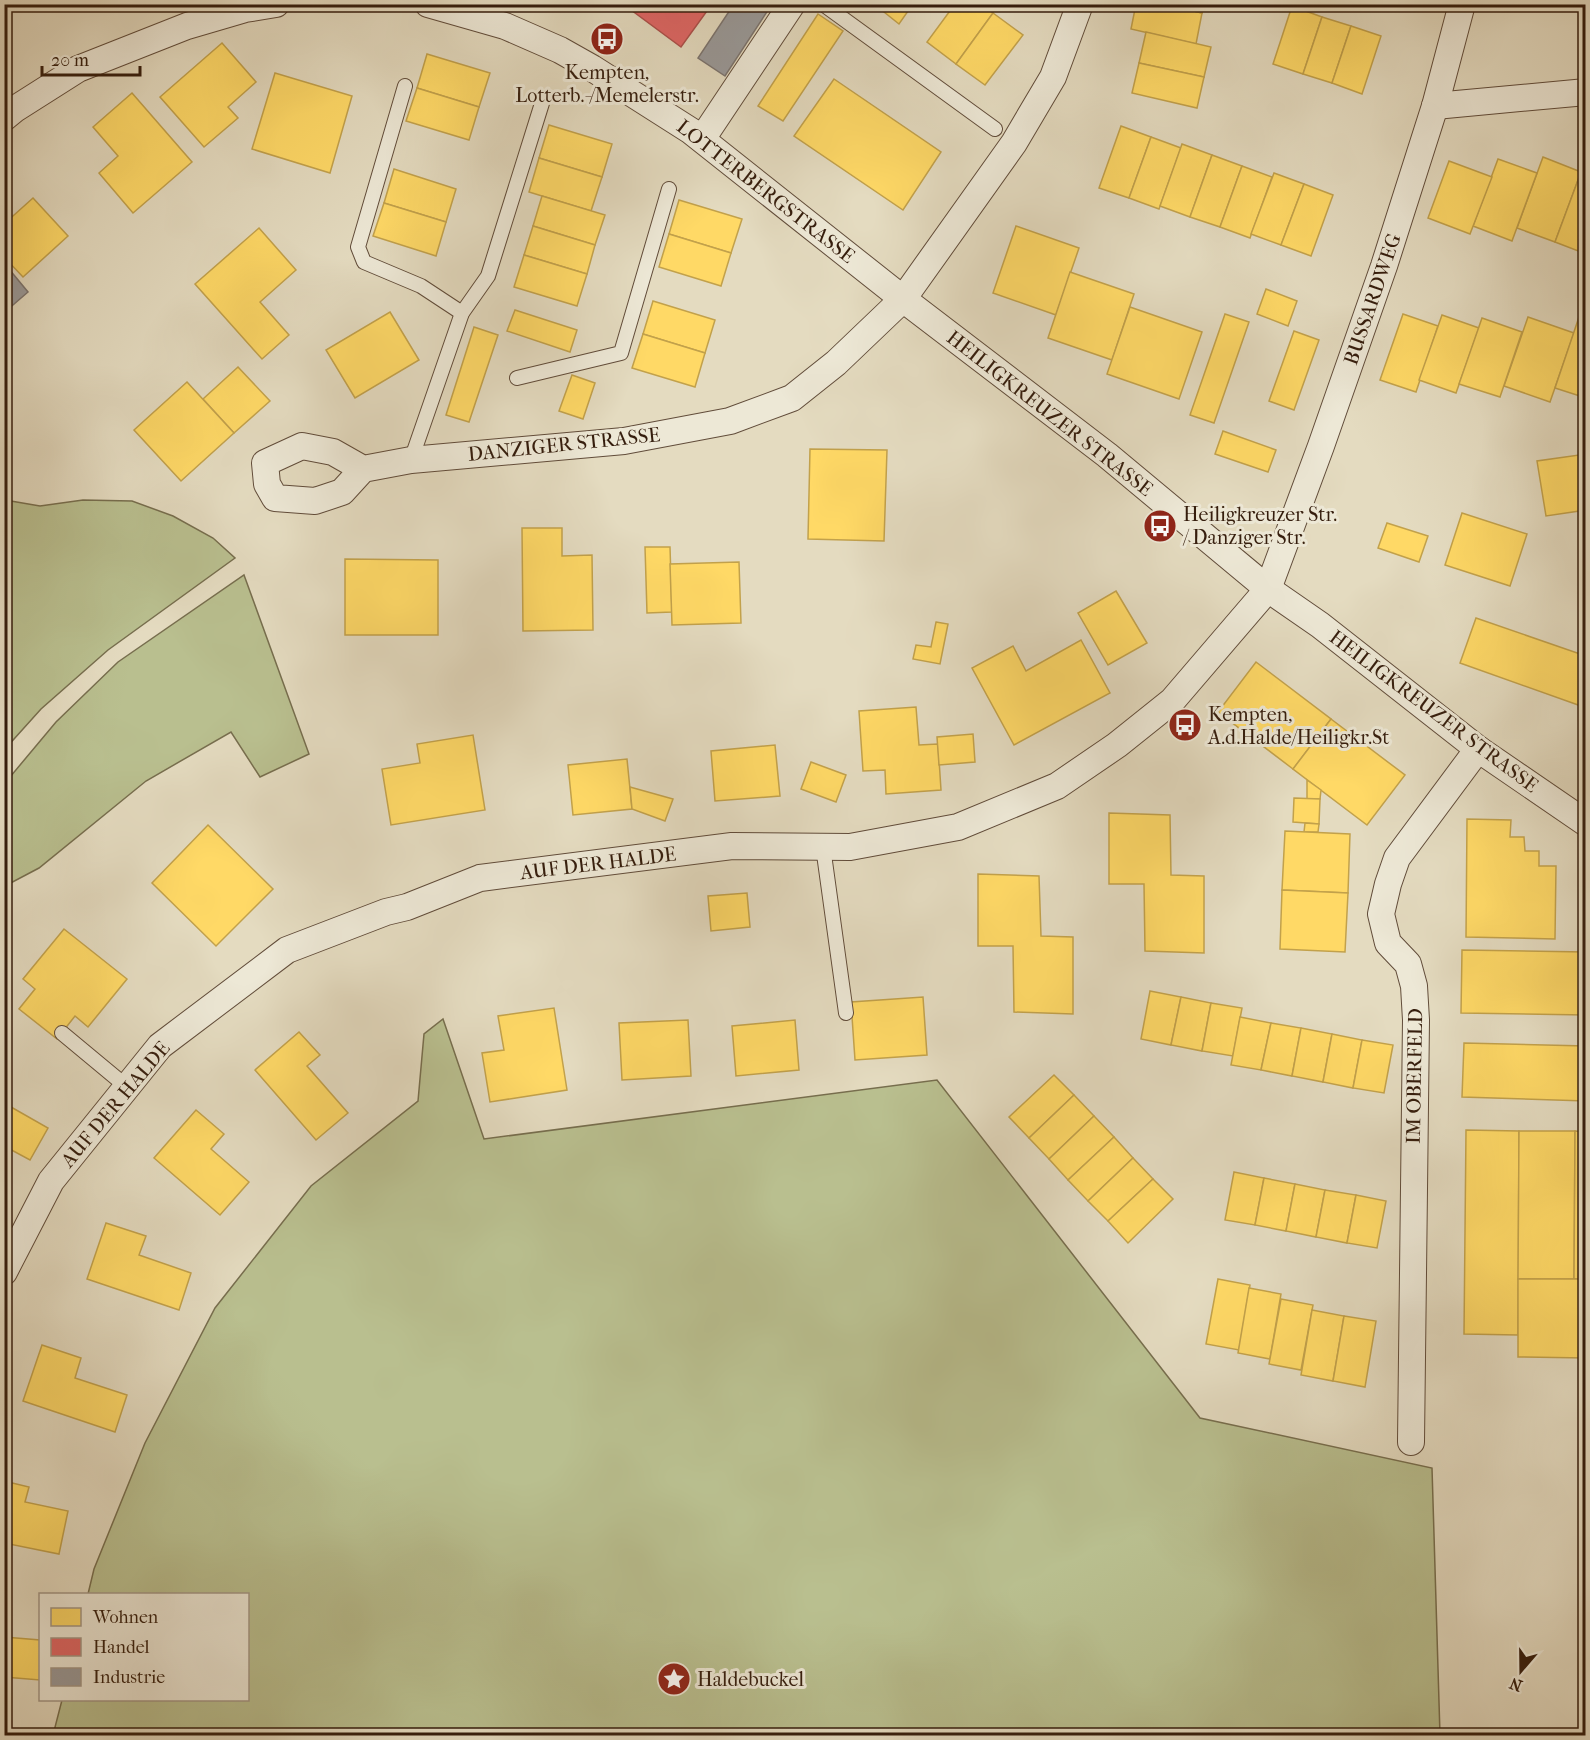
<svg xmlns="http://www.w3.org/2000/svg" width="1590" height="1740" viewBox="0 0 1590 1740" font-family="'IM FELL French Canon',serif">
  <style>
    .green { fill: #b9bf8f; stroke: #776e4e; stroke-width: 1.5 }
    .homes { fill: #ffd966; stroke: #c2a14b; stroke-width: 1.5 }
    .shops { fill: #e06666; stroke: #ad504b; stroke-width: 1.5 }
    .industry { fill: #999; stroke: #7b746f; stroke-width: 1.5 }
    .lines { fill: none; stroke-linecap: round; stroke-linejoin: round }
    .service-casing { stroke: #614c3a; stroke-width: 16 }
    .minor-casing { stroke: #614c3a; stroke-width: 28 }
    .service { stroke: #ede8d6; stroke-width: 14 }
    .minor { stroke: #ede8d6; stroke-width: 26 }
    .labels { text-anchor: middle; stroke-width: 6; stroke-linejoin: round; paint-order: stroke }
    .poi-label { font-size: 20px; fill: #351d0d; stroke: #ede8d6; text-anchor: start }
    .street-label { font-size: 20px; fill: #351d0d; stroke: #ede8d6 }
  </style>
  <rect width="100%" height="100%" fill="#e4dbc0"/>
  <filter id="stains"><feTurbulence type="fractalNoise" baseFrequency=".00333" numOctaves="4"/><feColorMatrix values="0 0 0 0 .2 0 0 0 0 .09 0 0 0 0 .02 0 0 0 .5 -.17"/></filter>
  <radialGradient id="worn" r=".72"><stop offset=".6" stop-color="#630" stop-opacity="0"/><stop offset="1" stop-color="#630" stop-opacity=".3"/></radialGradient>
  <g class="green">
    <path d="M 5,500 L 40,506 L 83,500 L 132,501 L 173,516 L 213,538 L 235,558 L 108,650 L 41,709 L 5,749 Z"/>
    <path d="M 244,575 L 309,754 L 260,777 L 231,732 L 146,781 L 39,868 L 5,886 L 5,783 L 56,722 L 118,662 Z"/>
    <path d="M 443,1019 L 484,1139 L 937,1080 L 1200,1418 L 1432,1468 L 1440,1735 L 53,1735 L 62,1700 L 248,1700 L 248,1594 L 88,1594 L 94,1569 L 145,1443 L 215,1308 L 311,1186 L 418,1101 L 424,1034 Z"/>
  </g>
  <g class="homes">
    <path d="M 874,4 L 913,4 L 899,24 Z"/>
    <path d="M 955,4 L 981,4 L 993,13 L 956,64 L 927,42 Z"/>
    <path d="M 1136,4 L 1165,4 L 1202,13 L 1196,44 L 1131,29 Z"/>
    <path d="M 1165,4 L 1204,4 L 1202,13 Z"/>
    <path d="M 1292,6 L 1322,17 L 1303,74 L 1273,64 Z"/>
    <path d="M 993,13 L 1023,35 L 985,85 L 956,64 Z"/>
    <path d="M 818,14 L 843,31 L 783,121 L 758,106 Z"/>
    <path d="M 1322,17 L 1351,26 L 1332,83 L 1303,74 Z"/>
    <path d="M 1351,26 L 1381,36 L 1362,94 L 1332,83 Z"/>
    <path d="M 1146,32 L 1211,47 L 1204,77 L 1139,63 Z"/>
    <path d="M 222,43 L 256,82 L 228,107 L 238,118 L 204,147 L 160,97 Z"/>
    <path d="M 427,54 L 490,73 L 479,107 L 417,88 Z"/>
    <path d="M 1139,63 L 1204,77 L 1197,108 L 1132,93 Z"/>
    <path d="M 275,73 L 352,96 L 330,173 L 252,149 Z"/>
    <path d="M 834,79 L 941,152 L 903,210 L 794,136 Z"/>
    <path d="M 417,88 L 479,107 L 469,140 L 406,121 Z"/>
    <path d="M 132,93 L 192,162 L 133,213 L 99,173 L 118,156 L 93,127 Z"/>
    <path d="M 549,125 L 612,144 L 602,177 L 539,158 Z"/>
    <path d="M 1121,126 L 1151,137 L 1129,198 L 1099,188 Z"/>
    <path d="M 1151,137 L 1181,148 L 1159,209 L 1129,198 Z"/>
    <path d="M 1182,144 L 1212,155 L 1190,217 L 1160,206 Z"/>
    <path d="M 1212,155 L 1242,166 L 1220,227 L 1190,217 Z"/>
    <path d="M 1543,157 L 1581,172 L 1555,242 L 1517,228 Z"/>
    <path d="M 539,158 L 602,177 L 591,211 L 529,192 Z"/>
    <path d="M 1498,159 L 1537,173 L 1512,241 L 1473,226 Z"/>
    <path d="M 1449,161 L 1492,177 L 1470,234 L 1428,218 Z"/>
    <path d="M 1242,166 L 1272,177 L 1250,238 L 1220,227 Z"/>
    <path d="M 394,169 L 456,189 L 446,222 L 384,203 Z"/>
    <path d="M 1581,172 L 1586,173 L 1586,254 L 1555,242 Z"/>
    <path d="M 1274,173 L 1304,184 L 1281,245 L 1251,234 Z"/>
    <path d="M 1304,184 L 1333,195 L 1311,256 L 1281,245 Z"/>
    <path d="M 542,196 L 605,215 L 595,245 L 533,226 Z"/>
    <path d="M 33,198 L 68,236 L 23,277 L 4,257 L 4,224 Z"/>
    <path d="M 679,200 L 742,219 L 731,253 L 669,234 Z"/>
    <path d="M 384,203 L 446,222 L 436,256 L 373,236 Z"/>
    <path d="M 533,226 L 595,245 L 587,274 L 524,255 Z"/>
    <path d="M 1016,226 L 1079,248 L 1056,315 L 993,293 Z"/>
    <path d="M 259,228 L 296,270 L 260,302 L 289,335 L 262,359 L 195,284 Z"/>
    <path d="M 669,234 L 731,253 L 721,286 L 659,267 Z"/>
    <path d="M 524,255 L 587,274 L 577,306 L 514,287 Z"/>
    <path d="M 1070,272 L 1134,294 L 1112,360 L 1048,338 Z"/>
    <path d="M 1266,289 L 1297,301 L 1288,326 L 1257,314 Z"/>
    <path d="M 653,301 L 715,320 L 705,353 L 643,334 Z"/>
    <path d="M 1130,307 L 1202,332 L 1179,399 L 1107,374 Z"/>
    <path d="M 515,310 L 577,330 L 570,352 L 507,331 Z"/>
    <path d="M 390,312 L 419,360 L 355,398 L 326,350 Z"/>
    <path d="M 1225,314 L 1249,322 L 1214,423 L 1190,415 Z"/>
    <path d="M 1403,314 L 1438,326 L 1416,392 L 1380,380 Z"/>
    <path d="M 1442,315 L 1479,328 L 1456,393 L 1419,380 Z"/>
    <path d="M 1528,317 L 1574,333 L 1550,402 L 1504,386 Z"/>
    <path d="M 1579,317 L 1586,319 L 1586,398 L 1555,388 Z"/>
    <path d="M 1482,318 L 1522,332 L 1500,397 L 1459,384 Z"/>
    <path d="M 474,327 L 498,335 L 469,422 L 446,415 Z"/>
    <path d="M 1294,331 L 1319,340 L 1294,410 L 1269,401 Z"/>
    <path d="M 643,334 L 705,353 L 695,387 L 632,368 Z"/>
    <path d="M 238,367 L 270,401 L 234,433 L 203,399 Z"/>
    <path d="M 572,375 L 595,383 L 583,419 L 559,411 Z"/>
    <path d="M 187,382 L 234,433 L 181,481 L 134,430 Z"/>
    <path d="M 1223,431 L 1276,450 L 1268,472 L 1215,454 Z"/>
    <path d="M 810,449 L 887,450 L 884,541 L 808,539 Z"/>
    <path d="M 1586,454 L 1586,510 L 1546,516 L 1537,461 Z"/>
    <path d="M 1462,513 L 1527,534 L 1510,586 L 1445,565 Z"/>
    <path d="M 1387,523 L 1428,536 L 1419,562 L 1378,548 Z"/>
    <path d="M 522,528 L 562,528 L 562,556 L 592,555 L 593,630 L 523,631 Z"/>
    <path d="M 645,547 L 670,547 L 672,612 L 647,613 Z"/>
    <path d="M 345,559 L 438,560 L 438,635 L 345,635 Z"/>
    <path d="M 739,562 L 741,623 L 672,625 L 670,564 Z"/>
    <path d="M 1116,591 L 1147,643 L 1108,665 L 1078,613 Z"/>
    <path d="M 1476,618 L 1586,656 L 1586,694 L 1581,706 L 1460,663 Z"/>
    <path d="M 936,622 L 948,624 L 940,664 L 913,659 L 916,645 L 931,647 Z"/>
    <path d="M 1081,640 L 1110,693 L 1014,745 L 972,668 L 1013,646 L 1026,671 Z"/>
    <path d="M 1256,662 L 1331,719 L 1293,769 L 1218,712 Z"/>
    <path d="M 916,707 L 919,745 L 938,744 L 941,790 L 886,794 L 885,770 L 863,771 L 859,711 Z"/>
    <path d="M 1331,719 L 1405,775 L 1367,825 L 1293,769 Z"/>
    <path d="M 973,734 L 975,762 L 939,765 L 937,737 Z"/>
    <path d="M 473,735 L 485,810 L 391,825 L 382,769 L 420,763 L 417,744 Z"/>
    <path d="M 775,745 L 780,796 L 715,801 L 711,751 Z"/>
    <path d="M 627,759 L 632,809 L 573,815 L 568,765 Z"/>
    <path d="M 811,762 L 846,775 L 836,802 L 801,789 Z"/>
    <path d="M 1307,780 L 1321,790 L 1320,799 L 1307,799 Z"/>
    <path d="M 630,787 L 673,799 L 665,821 L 632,809 Z"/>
    <path d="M 1294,798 L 1320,799 L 1319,824 L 1293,822 Z"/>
    <path d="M 1109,813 L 1170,815 L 1171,875 L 1204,876 L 1204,953 L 1145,951 L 1144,884 L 1109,884 Z"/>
    <path d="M 1467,819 L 1511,820 L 1510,837 L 1524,837 L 1525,851 L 1539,851 L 1539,866 L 1556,866 L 1555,939 L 1466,937 Z"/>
    <path d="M 1305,823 L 1319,824 L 1318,832 L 1304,832 Z"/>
    <path d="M 208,825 L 273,889 L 216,946 L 152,883 Z"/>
    <path d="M 1285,831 L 1350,834 L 1348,893 L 1282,890 Z"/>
    <path d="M 978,874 L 1039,876 L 1041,936 L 1073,937 L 1073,1014 L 1014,1012 L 1013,946 L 978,946 Z"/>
    <path d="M 1282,890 L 1348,893 L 1345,952 L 1280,949 Z"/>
    <path d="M 747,893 L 750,927 L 711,931 L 708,896 Z"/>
    <path d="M 64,929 L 127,979 L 88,1027 L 75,1016 L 57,1039 L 19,1009 L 35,989 L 23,979 Z"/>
    <path d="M 1462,950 L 1586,952 L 1586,1015 L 1461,1013 Z"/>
    <path d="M 1150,991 L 1181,997 L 1171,1045 L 1141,1039 Z"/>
    <path d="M 923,997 L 927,1055 L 855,1060 L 851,1002 Z"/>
    <path d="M 1181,997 L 1211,1003 L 1202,1051 L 1171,1045 Z"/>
    <path d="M 1211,1003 L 1242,1008 L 1233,1056 L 1202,1051 Z"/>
    <path d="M 554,1008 L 567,1090 L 490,1102 L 482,1053 L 504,1050 L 498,1016 Z"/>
    <path d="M 1240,1017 L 1271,1023 L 1261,1070 L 1231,1065 Z"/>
    <path d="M 688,1020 L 691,1076 L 622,1080 L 619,1023 Z"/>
    <path d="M 795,1020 L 799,1070 L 736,1076 L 732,1026 Z"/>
    <path d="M 1271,1023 L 1301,1028 L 1292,1076 L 1261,1070 Z"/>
    <path d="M 1301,1028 L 1332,1034 L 1323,1082 L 1292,1076 Z"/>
    <path d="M 299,1032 L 320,1055 L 307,1066 L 348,1113 L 316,1140 L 255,1070 Z"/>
    <path d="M 1332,1034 L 1362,1040 L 1353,1088 L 1323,1082 Z"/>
    <path d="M 1362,1040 L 1393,1045 L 1384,1093 L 1353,1088 Z"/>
    <path d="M 1464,1043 L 1586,1046 L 1586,1101 L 1462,1097 Z"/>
    <path d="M 1054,1075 L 1074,1095 L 1029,1138 L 1009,1117 Z"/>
    <path d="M 1074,1095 L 1094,1116 L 1049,1159 L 1029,1138 Z"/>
    <path d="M 4,1103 L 48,1128 L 30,1160 L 4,1146 Z"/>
    <path d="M 196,1110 L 224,1134 L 211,1149 L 249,1182 L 220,1215 L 154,1158 Z"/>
    <path d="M 1094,1116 L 1114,1137 L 1068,1180 L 1049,1159 Z"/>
    <path d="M 1466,1130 L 1519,1131 L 1518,1335 L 1464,1334 Z"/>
    <path d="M 1519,1131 L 1575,1131 L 1574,1279 L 1518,1279 Z"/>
    <path d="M 1575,1131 L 1586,1132 L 1586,1279 L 1574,1279 Z"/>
    <path d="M 1114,1137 L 1133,1158 L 1088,1201 L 1068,1180 Z"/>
    <path d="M 1133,1158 L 1153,1179 L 1108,1221 L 1088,1201 Z"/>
    <path d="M 1234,1172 L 1264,1178 L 1255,1225 L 1225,1220 Z"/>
    <path d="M 1264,1178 L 1295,1184 L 1286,1231 L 1255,1225 Z"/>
    <path d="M 1153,1179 L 1173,1199 L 1128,1243 L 1108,1221 Z"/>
    <path d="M 1295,1184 L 1325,1190 L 1316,1237 L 1286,1231 Z"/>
    <path d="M 1325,1190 L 1356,1195 L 1347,1243 L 1316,1237 Z"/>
    <path d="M 1356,1195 L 1386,1201 L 1377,1248 L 1347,1243 Z"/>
    <path d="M 106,1223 L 146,1236 L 139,1255 L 191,1273 L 179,1310 L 87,1279 Z"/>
    <path d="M 1218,1279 L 1250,1285 L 1239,1350 L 1206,1344 Z"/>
    <path d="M 1518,1279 L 1586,1279 L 1586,1358 L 1518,1357 Z"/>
    <path d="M 1249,1288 L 1281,1294 L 1270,1359 L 1238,1353 Z"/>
    <path d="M 1281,1299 L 1313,1305 L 1301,1370 L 1269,1364 Z"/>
    <path d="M 1312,1310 L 1344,1316 L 1333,1381 L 1301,1375 Z"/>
    <path d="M 1344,1316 L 1376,1321 L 1365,1387 L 1333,1381 Z"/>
    <path d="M 42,1345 L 81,1358 L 75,1378 L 127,1395 L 115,1432 L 23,1401 Z"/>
    <path d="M 4,1481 L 29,1487 L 25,1502 L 68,1511 L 59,1554 L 4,1543 Z"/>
    <path d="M 4,1637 L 40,1640 L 40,1680 L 4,1677 Z"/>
  </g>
  <path class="shops" d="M 623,4 L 712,4 L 681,47 Z"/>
  <g class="industry">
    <path d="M 734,4 L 772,4 L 725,76 L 698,58 Z"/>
    <path d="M 9,269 L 28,292 L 6,311 L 4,309 L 4,274 Z"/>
  </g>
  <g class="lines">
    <defs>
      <g id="service">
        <path d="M 823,4 L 995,129"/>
        <path d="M 405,86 L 358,247 L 364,262 L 421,286 L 462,313"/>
        <path d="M 517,378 L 621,353 L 669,189"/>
        <path d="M 411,460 L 462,313 L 488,276 L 543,100"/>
        <path d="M 823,847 L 846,1013"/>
        <path d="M 62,1033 L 127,1087"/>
      </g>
      <g id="minor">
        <path d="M 428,4 L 505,26 L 560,50 L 592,68 L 691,131 L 903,299 L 1107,455 L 1268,589 L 1320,625 L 1478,749 L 1586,823"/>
        <path d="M 1435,106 L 1586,92"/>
        <path d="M 4,118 L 15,109 L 78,69 L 187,26 L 245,9 L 276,4"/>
        <path d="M 702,139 L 792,4"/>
        <path d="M 363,469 L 342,492 L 315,501 L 275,498 L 267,484 L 265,463 L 302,446 L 333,452 L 363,469 L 411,460 L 624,441 L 730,421 L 792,398 L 836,363 L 903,299 L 1014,143 L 1053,77 L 1080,4"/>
        <path d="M 4,1272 L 51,1181 L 160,1046 L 287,950 L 386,912 L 407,907 L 480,878 L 732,846 L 850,847 L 958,827 L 1057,786 L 1117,745 L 1172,701 L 1268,589 L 1321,446 L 1384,266 L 1435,106 L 1462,4"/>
        <path d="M 1411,1442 L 1416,1020 L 1414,986 L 1408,964 L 1388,943 L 1381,914 L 1388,884 L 1397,858 L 1478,749"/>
      </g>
    </defs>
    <use href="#service" class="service-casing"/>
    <use href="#minor" class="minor-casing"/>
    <use href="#service" class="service"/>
    <use href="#minor" class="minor"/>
  </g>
  <defs>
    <symbol id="bus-disc" viewBox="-11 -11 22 22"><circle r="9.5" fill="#8f2418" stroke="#ede8d6"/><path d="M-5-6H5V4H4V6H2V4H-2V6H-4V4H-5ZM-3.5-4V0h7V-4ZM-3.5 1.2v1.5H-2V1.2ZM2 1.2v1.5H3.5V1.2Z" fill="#fff"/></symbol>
    <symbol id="sight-disc" viewBox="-11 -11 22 22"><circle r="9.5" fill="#8f2418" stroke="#ede8d6"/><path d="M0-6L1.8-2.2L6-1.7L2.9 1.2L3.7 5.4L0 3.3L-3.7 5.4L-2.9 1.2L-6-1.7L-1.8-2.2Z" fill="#fff"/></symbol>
  </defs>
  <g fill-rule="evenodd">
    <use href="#bus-disc" x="588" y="20" width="38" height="38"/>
    <use href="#bus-disc" x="1141" y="507" width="38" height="38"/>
    <use href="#bus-disc" x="1166" y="706" width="38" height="38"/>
    <use href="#sight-disc" x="655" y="1660" width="38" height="38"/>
  </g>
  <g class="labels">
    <g class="poi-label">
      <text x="607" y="79" text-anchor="middle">Kempten,<tspan x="607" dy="23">Lotterb.-/Memelerstr.</tspan></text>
      <text x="1183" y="521">Heiligkreuzer Str.<tspan x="1183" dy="23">/ Danziger Str.</tspan></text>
      <text x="1208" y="721">Kempten,<tspan x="1208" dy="23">A.d.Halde/Heiligkr.St</tspan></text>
      <text x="697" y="1686">Haldebuckel</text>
    </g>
    <g class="street-label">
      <text transform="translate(766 191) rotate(38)" y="7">LOTTERBERGSTRASSE</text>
      <text transform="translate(1372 299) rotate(-71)" y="7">BUSSARDWEG</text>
      <text transform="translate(1050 413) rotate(38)" y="7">HEILIGKREUZER STRASSE</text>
      <text transform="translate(564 444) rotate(-6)" y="7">DANZIGER STRASSE</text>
      <text transform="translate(1434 711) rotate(37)" y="7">HEILIGKREUZER STRASSE</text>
      <text transform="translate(598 863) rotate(-7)" y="7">AUF DER HALDE</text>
      <text transform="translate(1414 1076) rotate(-89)" y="7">IM OBERFELD</text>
      <text transform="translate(115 1104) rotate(-50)" y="7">AUF DER HALDE</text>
    </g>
  </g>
  <rect width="1590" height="1740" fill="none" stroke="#e4dbc0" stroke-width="24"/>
  <rect x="6" y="6" width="1578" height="1728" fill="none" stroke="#351d0d" stroke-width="3"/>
  <rect x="12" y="12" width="1566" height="1716" fill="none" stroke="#351d0d" stroke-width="1.5"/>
  <rect x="39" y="1593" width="210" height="108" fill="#ede8d6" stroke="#a39786" stroke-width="1.5"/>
  <rect x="51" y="1608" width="30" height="18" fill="#ffd966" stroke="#a39786" stroke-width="1.5"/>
  <text x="93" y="1623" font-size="18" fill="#351d0d">Wohnen</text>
  <rect x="51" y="1638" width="30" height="18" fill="#e06666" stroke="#a39786" stroke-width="1.5"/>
  <text x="93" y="1653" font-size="18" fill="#351d0d">Handel</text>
  <rect x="51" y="1668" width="30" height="18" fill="#999999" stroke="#a39786" stroke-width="1.5"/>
  <text x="93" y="1683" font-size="18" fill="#351d0d">Industrie</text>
  <g transform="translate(1521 1671) rotate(200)" stroke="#ede8d6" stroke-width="4.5" paint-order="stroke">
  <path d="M0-4.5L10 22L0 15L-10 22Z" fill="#351d0d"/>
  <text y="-9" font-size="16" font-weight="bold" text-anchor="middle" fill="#351d0d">N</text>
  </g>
  <path d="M42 66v9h98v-9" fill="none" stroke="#351d0d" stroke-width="3"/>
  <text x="51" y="66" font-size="18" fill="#351d0d" stroke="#ede8d6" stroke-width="4.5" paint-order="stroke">20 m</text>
  <rect width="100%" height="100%" filter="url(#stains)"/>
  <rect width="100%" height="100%" fill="url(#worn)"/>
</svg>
